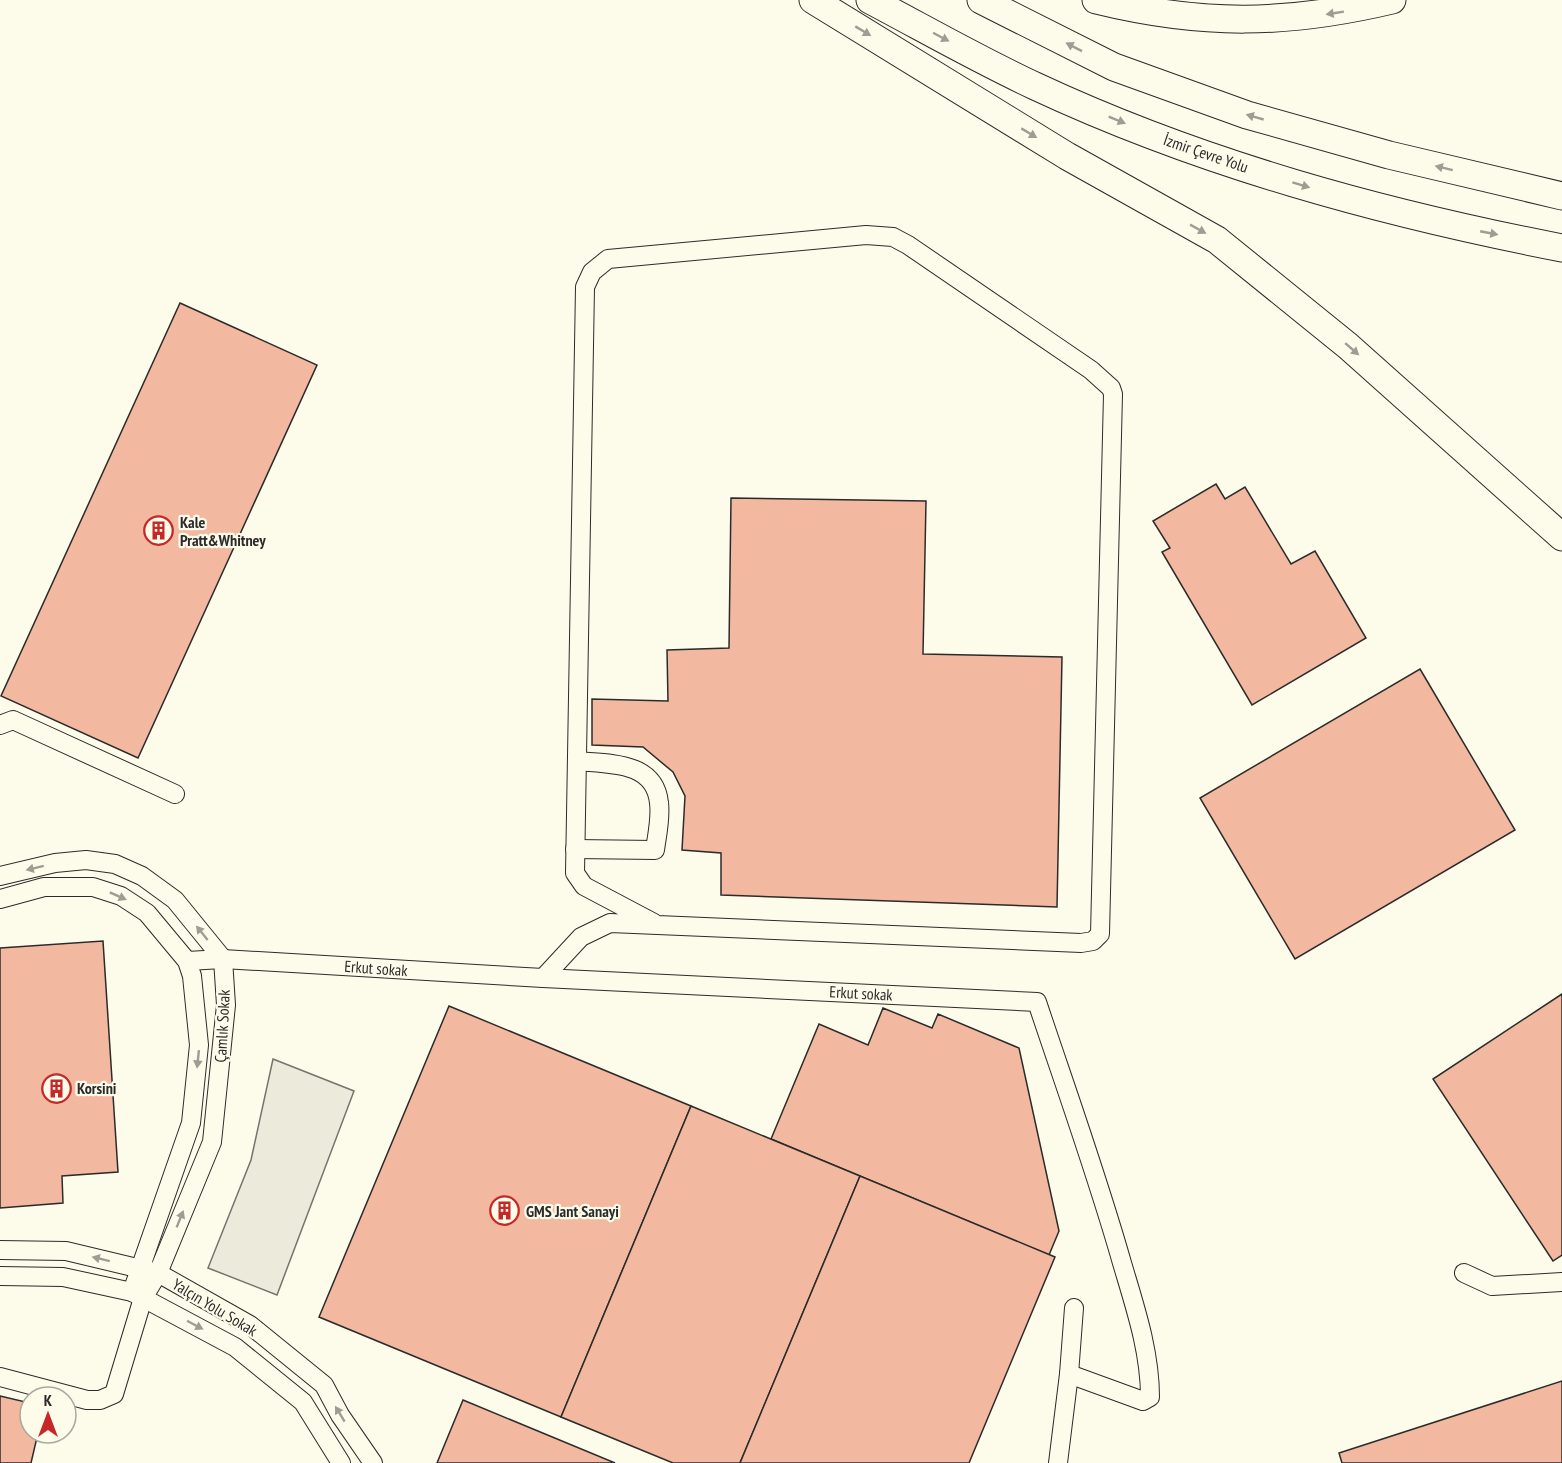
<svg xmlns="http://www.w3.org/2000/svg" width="1562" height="1463" viewBox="0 0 1562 1463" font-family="'PT Sans Narrow',sans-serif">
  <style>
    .parking { fill: #eceadb; stroke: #74746e; stroke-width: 1.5 }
    .building { fill: #f2b8a0; stroke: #2b2b2b; stroke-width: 1.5 }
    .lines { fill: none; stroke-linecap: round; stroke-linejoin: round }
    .minor-casing { stroke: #2b2b2b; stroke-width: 20 }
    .highway-casing { stroke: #2b2b2b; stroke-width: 29 }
    .minor { stroke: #fdfbea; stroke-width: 18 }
    .highway { stroke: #fdfbea; stroke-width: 27 }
    .oneway { fill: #9e9d94 }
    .labels { text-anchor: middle; stroke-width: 4.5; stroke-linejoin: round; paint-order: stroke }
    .street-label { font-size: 16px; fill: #2b2b2b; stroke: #fdfbea }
    .poi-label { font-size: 16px; font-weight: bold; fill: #2b2b2b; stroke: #fdfbea; text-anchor: start }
  </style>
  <rect width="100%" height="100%" fill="#fdfbea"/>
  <path class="parking" d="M 273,1059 L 354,1091 L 277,1295 L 208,1268 L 251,1160 Z"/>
  <g class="building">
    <path d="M 180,303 L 317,365 L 138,758 L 1,696 Z"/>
    <path d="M 1216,484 L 1225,499 L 1245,487 L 1291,564 L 1315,551 L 1366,638 L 1252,705 L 1162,552 L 1170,548 L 1153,521 Z"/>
    <path d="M 731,498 L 926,501 L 923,654 L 1062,657 L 1057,907 L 721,895 L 721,853 L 682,850 L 685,796 L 673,772 L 643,747 L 592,745 L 592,699 L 668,701 L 667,650 L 729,648 Z"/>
    <path d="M 1420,669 L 1515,830 L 1295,959 L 1200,798 Z"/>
    <path d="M 103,941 L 118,1172 L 62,1176 L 63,1203 L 0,1208 L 0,948 Z"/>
    <path d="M 1562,994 L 1562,1255 L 1553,1261 L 1433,1079 Z"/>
    <path d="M 449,1006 L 691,1106 L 561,1417 L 319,1317 Z"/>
    <path d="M 883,1008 L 932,1028 L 938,1014 L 1019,1048 L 1059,1231 L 1049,1255 L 771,1139 L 819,1024 L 868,1045 Z"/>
    <path d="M 691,1106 L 860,1176 L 740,1463 L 673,1463 L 561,1417 Z"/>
    <path d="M 860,1176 L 1055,1257 L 969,1463 L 740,1463 Z"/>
    <path d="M 1562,1381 L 1562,1463 L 1342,1463 L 1339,1453 Z"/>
    <path d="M 0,1396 L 30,1403 L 30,1433 L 38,1433 L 31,1463 L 0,1463 Z"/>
    <path d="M 463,1400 L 615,1463 L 437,1463 Z"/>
  </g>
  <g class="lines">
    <defs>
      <g id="minor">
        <path d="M 0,725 L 13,720 L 175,794"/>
        <path d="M 575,849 L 655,850 C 657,835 661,818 659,803 C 655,761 609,764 577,761"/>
        <path d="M 0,876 L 55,863 L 86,860 L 115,864 L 142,876 L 175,900 L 223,959 L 226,1005 L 212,1142 L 158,1273 L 143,1298 L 114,1394 L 100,1400 L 87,1400 L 0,1377"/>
        <path d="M 0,899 L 44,887 L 93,887 L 121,896 L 147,913 L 187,961 L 192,976 L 199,1045 L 191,1123 L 132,1292"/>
        <path d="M 187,961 L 223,959 L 543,978 L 1037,1002 C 1066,1089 1097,1175 1122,1263 C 1135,1307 1150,1351 1150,1397 L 1143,1401 L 1069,1374"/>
        <path d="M 543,978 L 581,937 L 610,923 L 1081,943 L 1093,941 L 1100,934 L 1113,394 L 1111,388 L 1091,370 L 908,245 L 893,237 L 866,235 L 608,259 L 592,272 L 585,287 L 575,873 L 584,886 L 654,923"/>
        <path d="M 0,1250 L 66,1251 L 158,1273 L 250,1325 L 324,1385 L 340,1415 L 373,1463"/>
        <path d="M 1464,1273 L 1492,1286 L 1562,1282"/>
        <path d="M 0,1276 L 63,1277 L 132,1292 L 235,1347 L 303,1402 L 341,1463"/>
        <path d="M 1058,1463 L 1069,1374 L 1074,1308"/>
      </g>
      <g id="highway">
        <path d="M 813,0 L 1067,156 L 1217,240 L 1348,346 L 1562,537"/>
        <path d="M 870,0 C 925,29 979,60 1035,86 C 1202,164 1382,213 1562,248"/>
        <path d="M 981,0 L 1114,67 L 1247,115 L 1389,155 L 1562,196"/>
        <path d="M 1096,0 C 1202,26 1286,25 1392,0"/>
      </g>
    </defs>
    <use href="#minor" class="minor-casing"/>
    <use href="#highway" class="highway-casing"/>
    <use href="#minor" class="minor"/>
    <use href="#highway" class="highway"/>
  </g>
  <defs><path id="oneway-solid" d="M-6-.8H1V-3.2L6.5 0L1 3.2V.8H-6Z" transform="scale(1.5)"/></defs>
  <g class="oneway">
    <use href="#oneway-solid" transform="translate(1335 13) rotate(171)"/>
    <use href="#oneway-solid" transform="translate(863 31) rotate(31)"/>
    <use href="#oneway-solid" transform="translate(941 37) rotate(28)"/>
    <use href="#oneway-solid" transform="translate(1074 47) rotate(-153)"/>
    <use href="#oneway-solid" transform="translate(1255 117) rotate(-164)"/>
    <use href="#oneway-solid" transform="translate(1117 120) rotate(22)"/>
    <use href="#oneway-solid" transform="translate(1029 133) rotate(31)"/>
    <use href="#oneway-solid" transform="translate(1444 168) rotate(-166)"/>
    <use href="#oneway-solid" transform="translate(1301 185) rotate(17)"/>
    <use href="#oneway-solid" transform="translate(1198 229) rotate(29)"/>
    <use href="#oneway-solid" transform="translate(1489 233) rotate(11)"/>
    <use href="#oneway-solid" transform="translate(1352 349) rotate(41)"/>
    <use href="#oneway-solid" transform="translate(35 868) rotate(166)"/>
    <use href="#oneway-solid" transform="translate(118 896) rotate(24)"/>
    <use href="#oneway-solid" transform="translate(202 933) rotate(-129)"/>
    <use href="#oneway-solid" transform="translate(198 1059) rotate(96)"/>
    <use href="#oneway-solid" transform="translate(180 1219) rotate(-68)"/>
    <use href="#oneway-solid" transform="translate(101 1259) rotate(-166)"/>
    <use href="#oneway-solid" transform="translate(195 1325) rotate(28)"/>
    <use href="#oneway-solid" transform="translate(340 1414) rotate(-121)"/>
  </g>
  <defs>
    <symbol id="building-ring" viewBox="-11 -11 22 22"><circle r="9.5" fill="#fdfbea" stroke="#c62828" stroke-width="1.5"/><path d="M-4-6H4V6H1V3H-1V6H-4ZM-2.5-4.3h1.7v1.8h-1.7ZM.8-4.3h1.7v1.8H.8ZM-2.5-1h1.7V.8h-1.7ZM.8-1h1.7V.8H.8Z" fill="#c62828"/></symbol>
  </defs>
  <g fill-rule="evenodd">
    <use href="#building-ring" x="142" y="514" width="33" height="33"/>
    <use href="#building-ring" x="40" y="1072" width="33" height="33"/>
    <use href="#building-ring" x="488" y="1194" width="33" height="33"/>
  </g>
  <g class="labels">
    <g class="street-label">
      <text transform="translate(1206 153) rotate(19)" y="6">İzmir Çevre Yolu</text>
      <text transform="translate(376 968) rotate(4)" y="6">Erkut sokak</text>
      <text transform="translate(861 993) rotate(3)" y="6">Erkut sokak</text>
      <text transform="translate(222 1026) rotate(-87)" y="6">Çamlık Sokak</text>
      <text transform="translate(215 1307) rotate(31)" y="6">Yalçın Yolu Sokak</text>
    </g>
    <g class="poi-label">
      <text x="180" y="528">Kale<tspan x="180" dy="18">Pratt&amp;Whitney</tspan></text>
      <text x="77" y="1094">Korsini</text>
      <text x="526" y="1217">GMS Jant Sanayi</text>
    </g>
  </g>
  <g transform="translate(48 1415)"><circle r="28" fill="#fdfbea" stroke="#a9a89e" stroke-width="1.5"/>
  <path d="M0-4.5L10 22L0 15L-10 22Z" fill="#c62828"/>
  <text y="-9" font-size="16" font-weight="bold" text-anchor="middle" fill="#2b2b2b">K</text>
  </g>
</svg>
